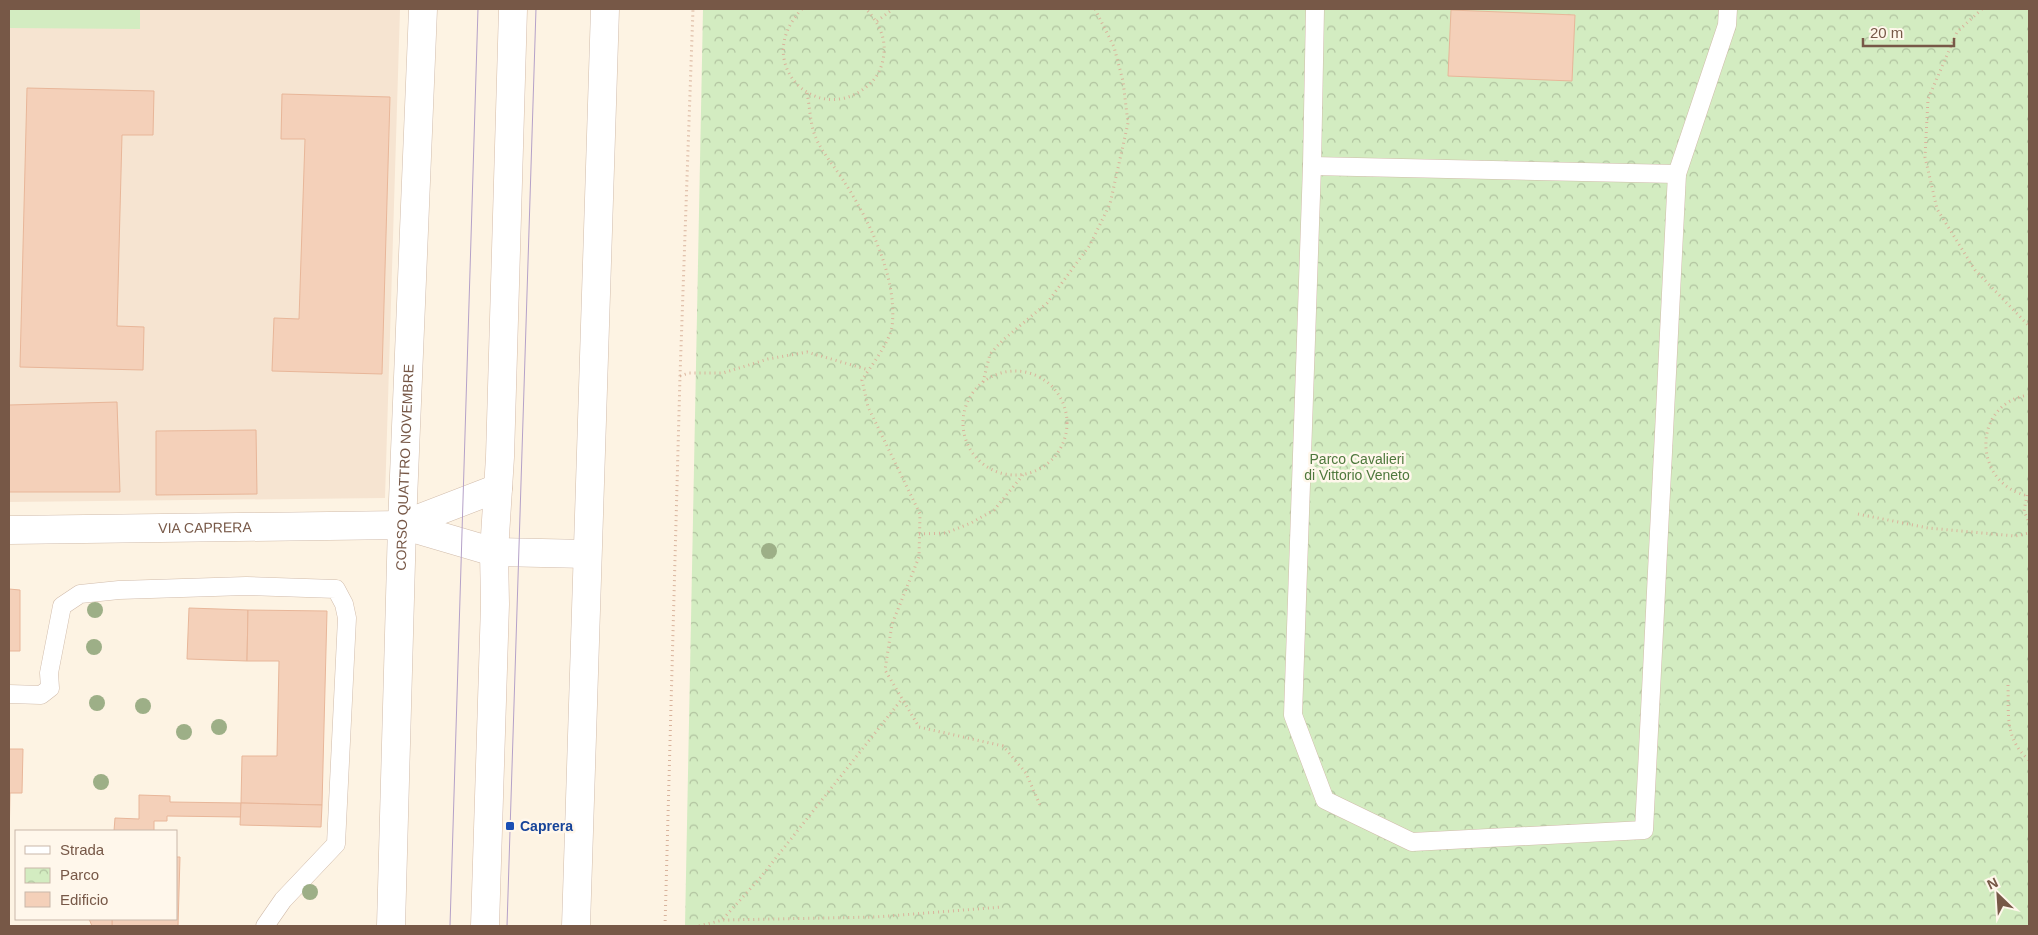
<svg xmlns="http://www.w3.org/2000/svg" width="2038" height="935" viewBox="0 0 2038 935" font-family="Arial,sans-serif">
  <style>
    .residential { fill: #f6e4d1 }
    .park { fill: url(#park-crowns) }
    .pitch { fill: #d3ecc1 }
    .building { fill: #f4d0b9; stroke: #e8b699 }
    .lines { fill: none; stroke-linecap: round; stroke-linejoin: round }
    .lane-casing { stroke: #d1bcab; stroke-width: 19 }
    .street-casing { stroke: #d1bcab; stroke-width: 29 }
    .secondary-casing { stroke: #d5bca9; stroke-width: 29 }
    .path { stroke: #d9b39c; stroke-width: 3; stroke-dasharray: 1 4; stroke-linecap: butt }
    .lane { stroke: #fff; stroke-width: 18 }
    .street { stroke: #fff; stroke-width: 28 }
    .secondary { stroke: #fff; stroke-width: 28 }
    .tram { stroke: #b5a1c8; stroke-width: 1 }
    .tree { fill: #9daf87 }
    .transit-dot { fill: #1a4fb4; stroke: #fff7eb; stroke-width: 2 }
    .labels { text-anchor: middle; stroke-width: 5; stroke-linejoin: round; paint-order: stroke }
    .park-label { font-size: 14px; fill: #4e783c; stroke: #fff7eb }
    .street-label { font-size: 14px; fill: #775847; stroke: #fff7eb }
    .transit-label { font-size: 14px; font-weight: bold; fill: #164399; stroke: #fff7eb; text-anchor: start }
  </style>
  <defs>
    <pattern id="park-crowns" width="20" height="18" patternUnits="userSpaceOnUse" patternTransform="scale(1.25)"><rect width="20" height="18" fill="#d3ecc1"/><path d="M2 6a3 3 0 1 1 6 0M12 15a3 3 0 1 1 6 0" fill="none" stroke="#b0c29f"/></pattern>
  </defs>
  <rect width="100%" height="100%" fill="#fdf3e3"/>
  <path class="residential" d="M 9,9 L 400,9 L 385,498 L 9,502 Z"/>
  <path class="park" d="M 703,9 L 2029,9 L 2029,926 L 685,926 Z"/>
  <path class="pitch" d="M 9,9 L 140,9 L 140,29 L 9,28 Z"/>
  <g class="building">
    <path d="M 1451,10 L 1575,15 L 1572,81 L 1448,76 Z"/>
    <path d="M 27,88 L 154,91 L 153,135 L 122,135 L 117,326 L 144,327 L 143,370 L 20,367 Z"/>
    <path d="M 282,94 L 390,97 L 382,374 L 272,371 L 274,318 L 299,319 L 305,139 L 281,139 Z"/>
    <path d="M 117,402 L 120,492 L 9,492 L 9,405 Z"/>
    <path d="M 256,430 L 257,494 L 156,495 L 156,431 Z"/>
    <path d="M 9,589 L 20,590 L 20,651 L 9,651 Z"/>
    <path d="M 189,608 L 248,610 L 247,661 L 187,659 Z"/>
    <path d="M 248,610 L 327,611 L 322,805 L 241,803 L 242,756 L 277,756 L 279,661 L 247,661 Z"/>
    <path d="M 9,749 L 23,749 L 22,793 L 10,793 L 9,843 Z"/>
    <path d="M 139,795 L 170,796 L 170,802 L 241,803 L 241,817 L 167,816 L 167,821 L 154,821 L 154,831 L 114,831 L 115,818 L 139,819 Z"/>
    <path d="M 241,803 L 322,805 L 321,827 L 240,825 Z"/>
    <path d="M 176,857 L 180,857 L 178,926 L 112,926 L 112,919 L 176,919 Z"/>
    <path d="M 89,919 L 112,919 L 112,926 L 92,926 Z"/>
  </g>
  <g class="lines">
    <defs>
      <g id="lane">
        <path d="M 1315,9 L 1312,166 L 1293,715 L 1325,800 L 1412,842 L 1644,830 L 1677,174 L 1727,25 L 1728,9"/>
        <path d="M 1312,166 L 1677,174"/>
        <path d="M 9,694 L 41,695 L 50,688 L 49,673 L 62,606 L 80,594 L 119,590 L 246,586 L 336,589 L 344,604 L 347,618 L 336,844 L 283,900 L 265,926"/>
      </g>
      <g id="street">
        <path d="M 402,525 L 498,488"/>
        <path id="s1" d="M 9,530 L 402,525 L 494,552 L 587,554"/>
        <path id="s2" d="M 391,926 L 402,525 L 423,9"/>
        <path d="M 576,926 L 605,9"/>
      </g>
      <path id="secondary" d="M 485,926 L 495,604 L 494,552 L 500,457 L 513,9"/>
    </defs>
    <use href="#lane" class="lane-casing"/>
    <use href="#street" class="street-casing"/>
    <use href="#secondary" class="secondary-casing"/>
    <g class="path">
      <path d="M 802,9 C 751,62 815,126 865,88 C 873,82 879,74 882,64 C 888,42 881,25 866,9"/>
      <path d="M 1982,9 L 1957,32 L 1928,99 L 1925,157 L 1937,209 L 1975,270 L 2029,326"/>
      <path d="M 877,21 L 893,9"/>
      <path d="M 807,93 C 810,107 810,125 816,138 C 821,151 837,170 845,183 C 870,222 898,279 892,327 C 889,343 871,366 862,380 L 868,407 L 920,514 L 919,557 L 892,624 L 885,670 L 919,727 L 1003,746 L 1026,773 L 1040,805"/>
      <circle cx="1015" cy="423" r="52"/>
      <path d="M 680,376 L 689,373 L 723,373 L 768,359 L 807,352 L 869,370"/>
      <path d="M 983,382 L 990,354 L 1003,340 L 1047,303 L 1090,245 L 1110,204 L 1128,123 L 1123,81 L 1114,47 L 1095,9"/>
      <path d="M 2029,395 C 1971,403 1972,485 2029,496"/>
      <path d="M 2027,495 L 2024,511 L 2029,522"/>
      <path d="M 1858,514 L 1928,528 L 2015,536 L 2029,533"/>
      <path d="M 919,534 L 946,533 L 971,523 L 994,510 L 1023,475"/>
      <path d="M 2008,685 C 2009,715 2004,738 2029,760"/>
      <path d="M 723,919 L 760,878 L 902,699"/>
      <path d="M 665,926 L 680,376 L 693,9"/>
      <path d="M 699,926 L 723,920 L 876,917 L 1002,907"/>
    </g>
    <use href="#lane" class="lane"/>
    <use href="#street" class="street"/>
    <use href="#secondary" class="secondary"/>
    <g class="tram">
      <path d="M 450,926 L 478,9"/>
      <path d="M 507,926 L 536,9"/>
    </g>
  </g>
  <g class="tree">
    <circle cx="769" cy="551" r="8"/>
    <circle cx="95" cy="610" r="8"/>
    <circle cx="94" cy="647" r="8"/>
    <circle cx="97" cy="703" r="8"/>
    <circle cx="143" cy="706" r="8"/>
    <circle cx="219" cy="727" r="8"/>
    <circle cx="184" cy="732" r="8"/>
    <circle cx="101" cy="782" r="8"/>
    <circle cx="310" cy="892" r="8"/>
  </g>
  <rect class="transit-dot" x="505" y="821" width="10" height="10" rx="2.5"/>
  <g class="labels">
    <g class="park-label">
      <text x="1357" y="464">Parco Cavalieri<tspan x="1357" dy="16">di Vittorio Veneto</tspan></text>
    </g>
    <g class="street-label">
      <text dy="5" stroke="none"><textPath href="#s2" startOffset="459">CORSO QUATTRO NOVEMBRE</textPath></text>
      <text dy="5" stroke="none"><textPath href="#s1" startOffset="196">VIA CAPRERA</textPath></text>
    </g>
    <g class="transit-label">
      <text x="520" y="831">Caprera</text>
    </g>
  </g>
  <rect width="2038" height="935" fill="none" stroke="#775847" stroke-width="20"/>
  <rect x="15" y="830" width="162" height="90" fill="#fff7eb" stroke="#c9b7a9"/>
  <rect x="25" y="846" width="25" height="8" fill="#ffffff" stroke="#c9b7a9"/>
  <text x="60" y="855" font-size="15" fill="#775847">Strada</text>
  <rect x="25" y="868" width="25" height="15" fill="url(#park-crowns)" stroke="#c9b7a9"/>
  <text x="60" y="880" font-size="15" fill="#775847">Parco</text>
  <rect x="25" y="892" width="25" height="15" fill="#f4d0b9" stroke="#c9b7a9"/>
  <text x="60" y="905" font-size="15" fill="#775847">Edificio</text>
  <g transform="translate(1998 895) rotate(335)" stroke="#fff7eb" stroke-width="4" paint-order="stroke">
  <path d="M0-4L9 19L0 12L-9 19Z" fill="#775847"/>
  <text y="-8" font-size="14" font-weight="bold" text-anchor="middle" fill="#775847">N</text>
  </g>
  <path d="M1863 38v8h91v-8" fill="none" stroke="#775847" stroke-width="2.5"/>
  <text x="1870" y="38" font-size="15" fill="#775847" stroke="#fff7eb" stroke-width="4" paint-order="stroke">20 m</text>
</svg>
